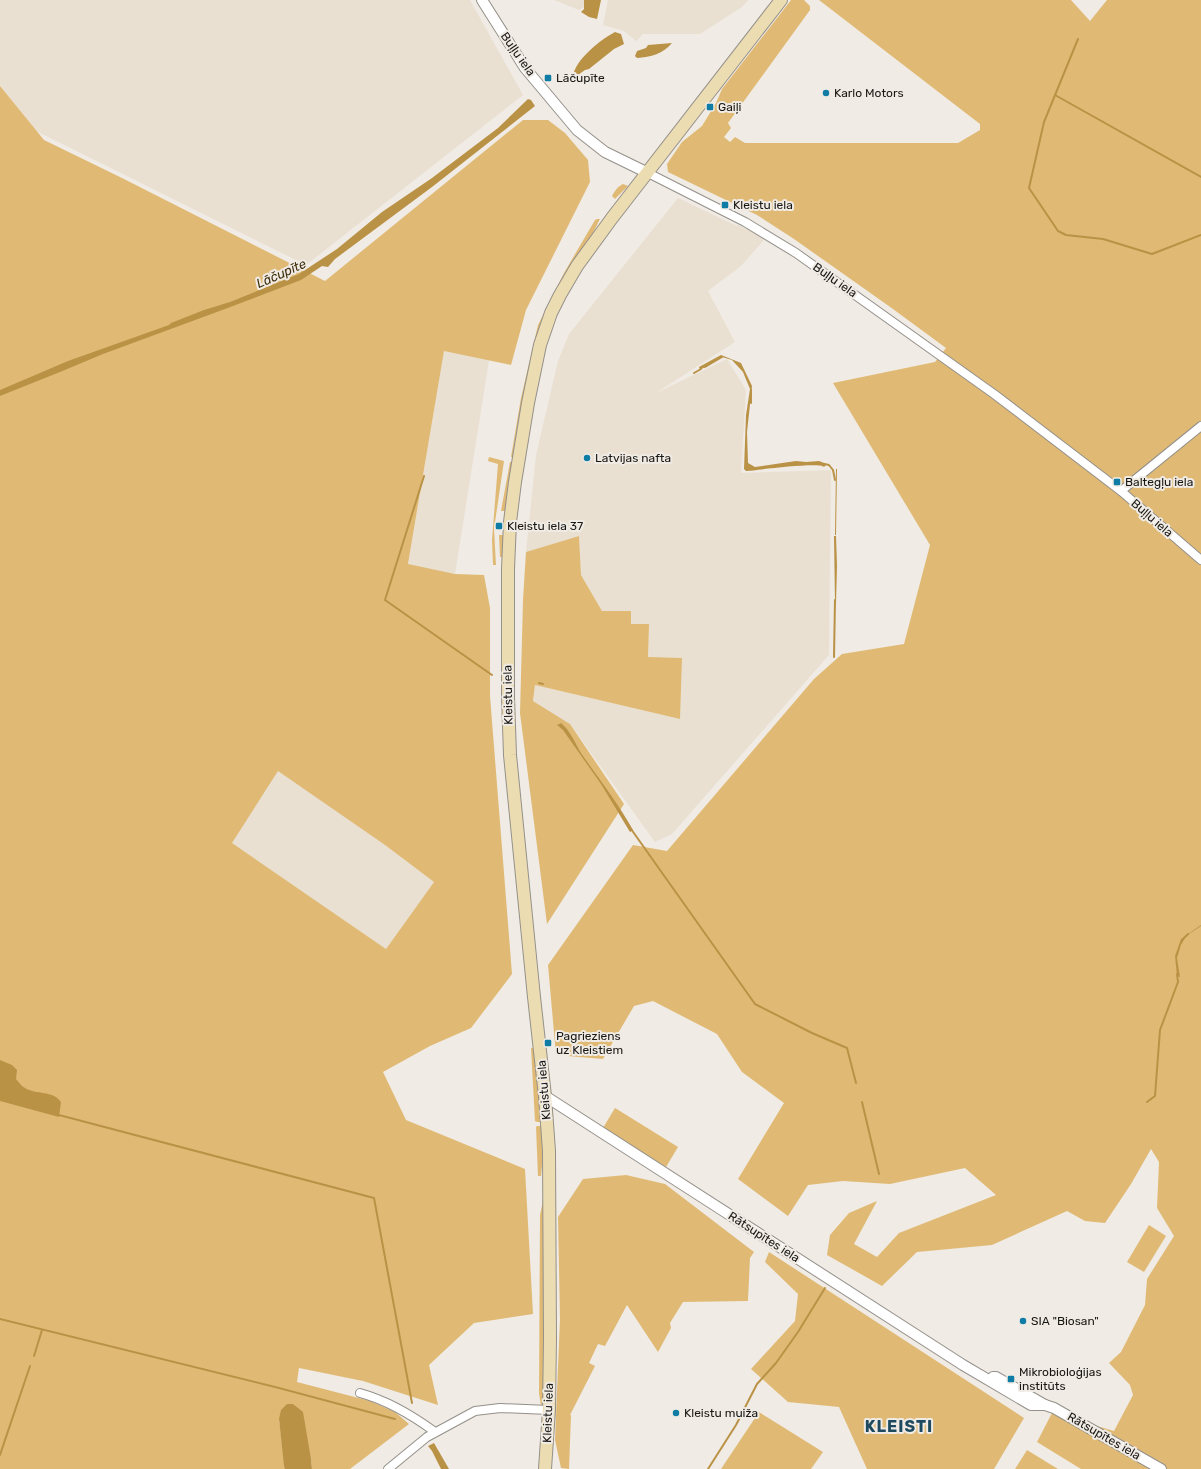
<svg xmlns="http://www.w3.org/2000/svg" width="1201" height="1469" viewBox="0 0 1201 1469" font-family="Rubik,sans-serif">
  <style>
    .built { fill: #e9e0d2 }
    .green { fill: #e0ba74; fill-rule: evenodd }
    .water { fill: #ba9246 }
    .lines { fill: none; stroke-linecap: round; stroke-linejoin: round }
    .stream { stroke: #ba9246; stroke-width: 2 }
    .minor-casing { stroke: #94908a; stroke-width: 10 }
    .tertiary-casing { stroke: #94908a; stroke-width: 12 }
    .secondary-casing { stroke: #94908a; stroke-width: 14 }
    .minor { stroke: #fff; stroke-width: 8 }
    .tertiary { stroke: #fff; stroke-width: 10 }
    .secondary { stroke: #ecdcb2; stroke-width: 12 }
    .poi-dot { fill: #0e7ca5; stroke: #f0ebe4; stroke-width: 1.5 }
    .labels { text-anchor: middle; stroke-width: 4; stroke-linejoin: round; paint-order: stroke }
    .street-label { font-size: 12px; fill: #181714; stroke: #f0ebe4 }
    .poi-label { font-size: 12px; fill: #181714; stroke: #f0ebe4; text-anchor: start }
    .water-label { font-size: 13px; font-style: italic; fill: #402f0e; stroke: #f0ebe4 }
    .district-label { font-size: 16px; font-weight: bold; letter-spacing: 1px; fill: #1d4a5f; stroke: #f0ebe4 }
  </style>
  <rect width="100%" height="100%" fill="#f0ebe4"/>
  <g class="built">
    <path d="M 0,0 L 470,0 L 523,95 L 306,265 L 0,113 Z"/>
    <path d="M 554,0 L 595,0 L 579,10 Z"/>
    <path d="M 608,0 L 748,0 L 742,7 L 700,34 L 643,34 L 636,41 L 624,31 L 603,25 Z"/>
    <path d="M 678,198 L 737,226 L 738,225 L 746,229 L 747,228 L 764,240 L 741,266 L 708,291 L 735,342 L 656,393 L 727,359 L 746,390 L 741,473 L 831,470 L 829,655 L 672,834 L 655,842 L 570,724 L 533,701 L 535,685 L 680,719 L 631,624 L 631,611 L 602,611 L 581,575 L 579,536 L 526,552 L 536,455 L 558,361 L 569,334 Z"/>
    <path d="M 444,350 L 489,360 L 455,574 L 408,565 Z"/>
    <path d="M 278,770 L 385,845 L 434,882 L 386,949 L 231,843 Z"/>
  </g>
  <g class="green">
    <path d="M 791,0 L 804,0 L 810,6 L 810,10 L 728,123 L 731,128 L 724,137 L 730,142 L 735,137 L 745,143 L 958,143 L 980,130 L 980,124 L 819,0 L 1071,0 L 1090,21 L 1107,0 L 1201,0 L 1201,1469 L 1081,1469 L 1037,1442 L 1052,1413 L 1114,1431 L 1133,1395 L 1130,1385 L 1109,1363 L 1121,1352 L 1145,1305 L 1147,1279 L 1174,1236 L 1157,1208 L 1159,1162 L 1151,1149 L 1131,1184 L 1105,1223 L 1085,1221 L 1067,1211 L 992,1245 L 917,1252 L 882,1286 L 827,1255 L 830,1235 L 849,1213 L 877,1201 L 854,1244 L 877,1257 L 899,1233 L 996,1195 L 965,1168 L 890,1184 L 843,1181 L 808,1185 L 788,1216 L 738,1179 L 784,1103 L 742,1072 L 717,1034 L 653,1001 L 634,1006 L 603,1059 L 556,1055 L 548,965 L 633,845 L 667,851 L 814,679 L 842,654 L 904,644 L 930,545 L 833,383 L 935,362 L 946,348 L 893,309 L 794,239 L 757,215 L 668,172 L 667,164 L 682,142 L 702,126 L 716,103 L 722,89 Z"/>
    <path d="M 0,86 L 44,140 L 122,178 L 325,281 L 523,120 L 548,120 L 565,133 L 588,160 L 590,182 L 526,310 L 511,365 L 444,351 L 408,564 L 455,574 L 484,575 L 490,608 L 490,696 L 512,974 L 471,1028 L 430,1046 L 383,1072 L 406,1120 L 525,1169 L 533,1314 L 474,1323 L 429,1365 L 438,1405 L 363,1381 L 299,1368 L 297,1382 L 370,1401 L 395,1412 L 409,1424 L 350,1469 L 312,1469 L 311,1459 L 279,1419 L 285,1469 L 0,1469 ZM 278,771 L 385,845 L 434,882 L 386,949 L 232,843 Z"/>
    <path d="M 623,184 L 628,186 L 615,199 L 612,196 C 614,192 618,186 623,184 Z"/>
    <path d="M 597,219 L 600,219 L 590,239 L 567,274 L 514,457 L 511,457 L 521,398 L 538,325 L 564,273 L 595,220 Z"/>
    <path d="M 489,457 L 504,461 L 494,529 L 496,565 L 493,565 L 492,540 L 498,464 L 488,461 Z"/>
    <path d="M 510,462 L 513,462 L 510,492 L 505,511 L 501,511 Z"/>
    <path d="M 499,535 L 503,535 L 504,557 L 500,557 Z"/>
    <path d="M 579,536 L 581,575 L 602,611 L 631,611 L 631,624 L 649,624 L 648,657 L 682,658 L 680,719 L 535,685 L 533,701 L 570,724 L 624,804 L 547,924 L 520,713 L 523,600 L 526,552 Z"/>
    <path d="M 531,1048 L 534,1048 L 542,1122 L 537,1122 L 535,1121 Z"/>
    <path d="M 615,1108 L 678,1147 L 666,1167 L 603,1128 Z"/>
    <path d="M 537,1126 L 541,1126 L 543,1155 L 541,1176 L 538,1176 L 536,1127 Z"/>
    <path d="M 626,1175 L 665,1184 L 754,1252 L 750,1258 L 748,1301 L 683,1302 L 670,1323 L 671,1328 L 658,1352 L 627,1305 L 605,1346 L 598,1344 L 589,1363 L 595,1366 L 570,1415 L 571,1415 L 569,1469 L 561,1468 L 555,1440 L 560,1319 L 558,1217 L 583,1179 Z"/>
    <path d="M 543,1201 L 546,1214 L 544,1399 L 541,1406 L 539,1393 L 540,1215 Z"/>
    <path d="M 1149,1225 L 1166,1236 L 1144,1272 L 1127,1262 Z"/>
    <path d="M 769,1252 L 1024,1418 L 994,1469 L 867,1469 L 839,1407 L 788,1402 L 751,1369 L 795,1321 L 798,1294 L 765,1262 Z"/>
    <path d="M 759,1412 L 823,1452 L 811,1469 L 721,1469 Z"/>
    <path d="M 1027,1450 L 1058,1469 L 1015,1469 Z"/>
  </g>
  <g class="water">
    <path d="M 584,0 L 601,0 L 597,19 L 589,17 L 581,12 L 584,9 Z"/>
    <path d="M 615,32 L 621,34 L 624,44 L 614,49 L 589,69 L 585,70 L 575,77 L 573,76 C 576,59 600,40 615,32 Z"/>
    <path d="M 672,43 C 663,54 651,57 637,58 L 635,56 L 637,51 L 646,48 L 648,45 Z"/>
    <path d="M 528,99 L 531,100 L 535,106 L 432,187 L 335,259 L 328,267 L 322,266 L 301,280 L 225,309 L 103,354 L 60,372 L 0,396 L 0,390 L 68,361 L 169,325 L 171,323 L 204,310 L 230,302 L 299,274 L 337,249 L 382,212 L 432,178 L 498,128 Z"/>
    <path d="M 721,355 L 741,363 L 752,386 L 747,432 L 748,463 L 755,467 L 796,461 L 806,462 L 819,461 L 827,464 L 824,467 C 819,462 759,470 746,471 L 744,469 L 746,415 L 750,389 L 743,372 L 732,360 L 722,357 L 700,370 L 699,367 Z"/>
    <path d="M 836,469 L 837,469 L 836,535 L 835,535 Z"/>
    <path d="M 834,536 L 836,536 L 837,566 L 836,603 L 835,603 Z"/>
    <path d="M 561,723 C 570,730 575,743 581,753 C 599,779 618,803 633,830 L 630,832 L 601,784 L 563,730 L 557,725 Z"/>
    <path d="M 1201,925 L 1201,926 L 1183,938 L 1177,958 L 1180,977 L 1177,976 L 1175,956 L 1181,939 Z"/>
    <path d="M 0,1060 L 12,1065 L 17,1070 L 16,1079 C 19,1082 21,1086 25,1088 C 36,1095 53,1090 61,1102 L 59,1117 L 0,1101 Z"/>
    <path d="M 287,1404 L 293,1404 L 303,1412 L 311,1459 L 312,1469 L 285,1469 L 284,1466 L 279,1419 L 281,1410 Z"/>
    <path d="M 434,1443 L 449,1469 L 441,1469 L 432,1451 L 428,1446 Z"/>
  </g>
  <g class="lines">
    <g class="stream">
      <path d="M 1078,39 L 1044,122 L 1029,188 L 1058,231 L 1066,235 L 1103,239 L 1152,254 L 1201,235"/>
      <path d="M 1055,95 L 1201,177"/>
      <path d="M 705,367 L 722,357"/>
      <path d="M 694,373 L 701,369"/>
      <path d="M 751,403 L 751,390"/>
      <path d="M 824,464 L 829,465 L 833,470 L 835,480"/>
      <path d="M 424,476 L 385,600 L 492,675"/>
      <path d="M 834,657 L 835,600"/>
      <path d="M 539,683 L 543,684"/>
      <path d="M 631,829 L 755,1004 L 812,1033 L 847,1048 L 856,1083"/>
      <path d="M 1181,943 L 1184,938 L 1188,934"/>
      <path d="M 862,1102 L 879,1174"/>
      <path d="M 1147,1102 L 1155,1096 L 1160,1030 L 1178,982 L 1177,974"/>
      <path d="M 59,1115 L 374,1198 L 412,1403"/>
      <path d="M 0,1319 L 279,1388 L 395,1419"/>
      <path d="M 34,1356 L 42,1330"/>
      <path d="M 0,1455 L 30,1366"/>
      <path d="M 708,1469 L 736,1425 L 757,1384 L 776,1363 L 798,1332 L 825,1288"/>
    </g>
    <defs>
      <g id="minor">
        <path d="M 646,172 L 745,222 L 796,253 L 994,394 L 1121,491 L 1201,560"/>
        <path d="M 1121,491 L 1201,426"/>
        <path d="M 360,1393 C 389,1401 412,1415 435,1432"/>
        <path d="M 388,1469 L 427,1437 L 475,1411 L 500,1408 L 549,1410"/>
      </g>
      <g id="tertiary">
        <path d="M 482,0 L 525,68 L 577,130 L 605,152 L 646,172"/>
        <path d="M 545,1096 L 963,1365 L 1031,1405 L 1045,1405"/>
        <path d="M 993,1377 L 996,1377 L 1045,1405 L 1054,1408 L 1161,1469"/>
      </g>
      <path id="secondary" d="M 545,1469 L 549,1410 L 550,1338 L 549,1151 L 545,1096 L 534,997 L 510,755 L 508,697 L 508,569 L 510,522 L 515,482 L 528,403 L 540,345 L 551,313 L 560,295 L 577,266 L 612,218 L 781,0"/>
    </defs>
    <use href="#minor" class="minor-casing"/>
    <use href="#tertiary" class="tertiary-casing"/>
    <use href="#secondary" class="secondary-casing"/>
    <use href="#minor" class="minor"/>
    <use href="#tertiary" class="tertiary"/>
    <use href="#secondary" class="secondary"/>
  </g>
  <g class="poi-dot">
    <rect x="544" y="74" width="8" height="8" rx="2"/>
    <circle cx="826" cy="93" r="4"/>
    <rect x="706" y="103" width="8" height="8" rx="2"/>
    <rect x="721" y="201" width="8" height="8" rx="2"/>
    <circle cx="587" cy="458" r="4"/>
    <rect x="1113" y="478" width="8" height="8" rx="2"/>
    <rect x="495" y="522" width="8" height="8" rx="2"/>
    <rect x="544" y="1039" width="8" height="8" rx="2"/>
    <circle cx="1023" cy="1321" r="4"/>
    <rect x="1007" y="1375" width="8" height="8" rx="2"/>
    <circle cx="676" cy="1413" r="4"/>
  </g>
  <g class="labels">
    <g class="street-label">
      <text transform="translate(518 54) rotate(55)" y="4">Buļļu iela</text>
      <text transform="translate(835 280) rotate(35)" y="4">Buļļu iela</text>
      <text transform="translate(1152 518) rotate(41)" y="4">Buļļu iela</text>
      <text transform="translate(508 695) rotate(-91)" y="4">Kleistu iela</text>
      <text transform="translate(544 1090) rotate(-95)" y="4">Kleistu iela</text>
      <text transform="translate(764 1237) rotate(33)" y="4">Rātsupītes iela</text>
      <text transform="translate(548 1413) rotate(-88)" y="4">Kleistu iela</text>
      <text transform="translate(1104 1436) rotate(30)" y="4">Rātsupītes iela</text>
    </g>
    <g class="poi-label">
      <text x="556" y="82">Lāčupīte</text>
      <text x="834" y="97">Karlo Motors</text>
      <text x="718" y="111">Gaiļi</text>
      <text x="733" y="209">Kleistu iela</text>
      <text x="595" y="462">Latvijas nafta</text>
      <text x="1125" y="486">Baltegļu iela</text>
      <text x="507" y="530">Kleistu iela 37</text>
      <text x="556" y="1040">Pagrieziens<tspan x="556" dy="14">uz Kleistiem</tspan></text>
      <text x="1031" y="1325">SIA "Biosan"</text>
      <text x="1019" y="1376">Mikrobioloģijas<tspan x="1019" dy="14">institūts</tspan></text>
      <text x="684" y="1417">Kleistu muiža</text>
    </g>
    <g class="water-label">
      <text transform="translate(281 273) rotate(-24)" y="5">Lāčupīte</text>
    </g>
    <g class="district-label">
      <text x="899" y="1432">KLEISTI</text>
    </g>
  </g>
</svg>
